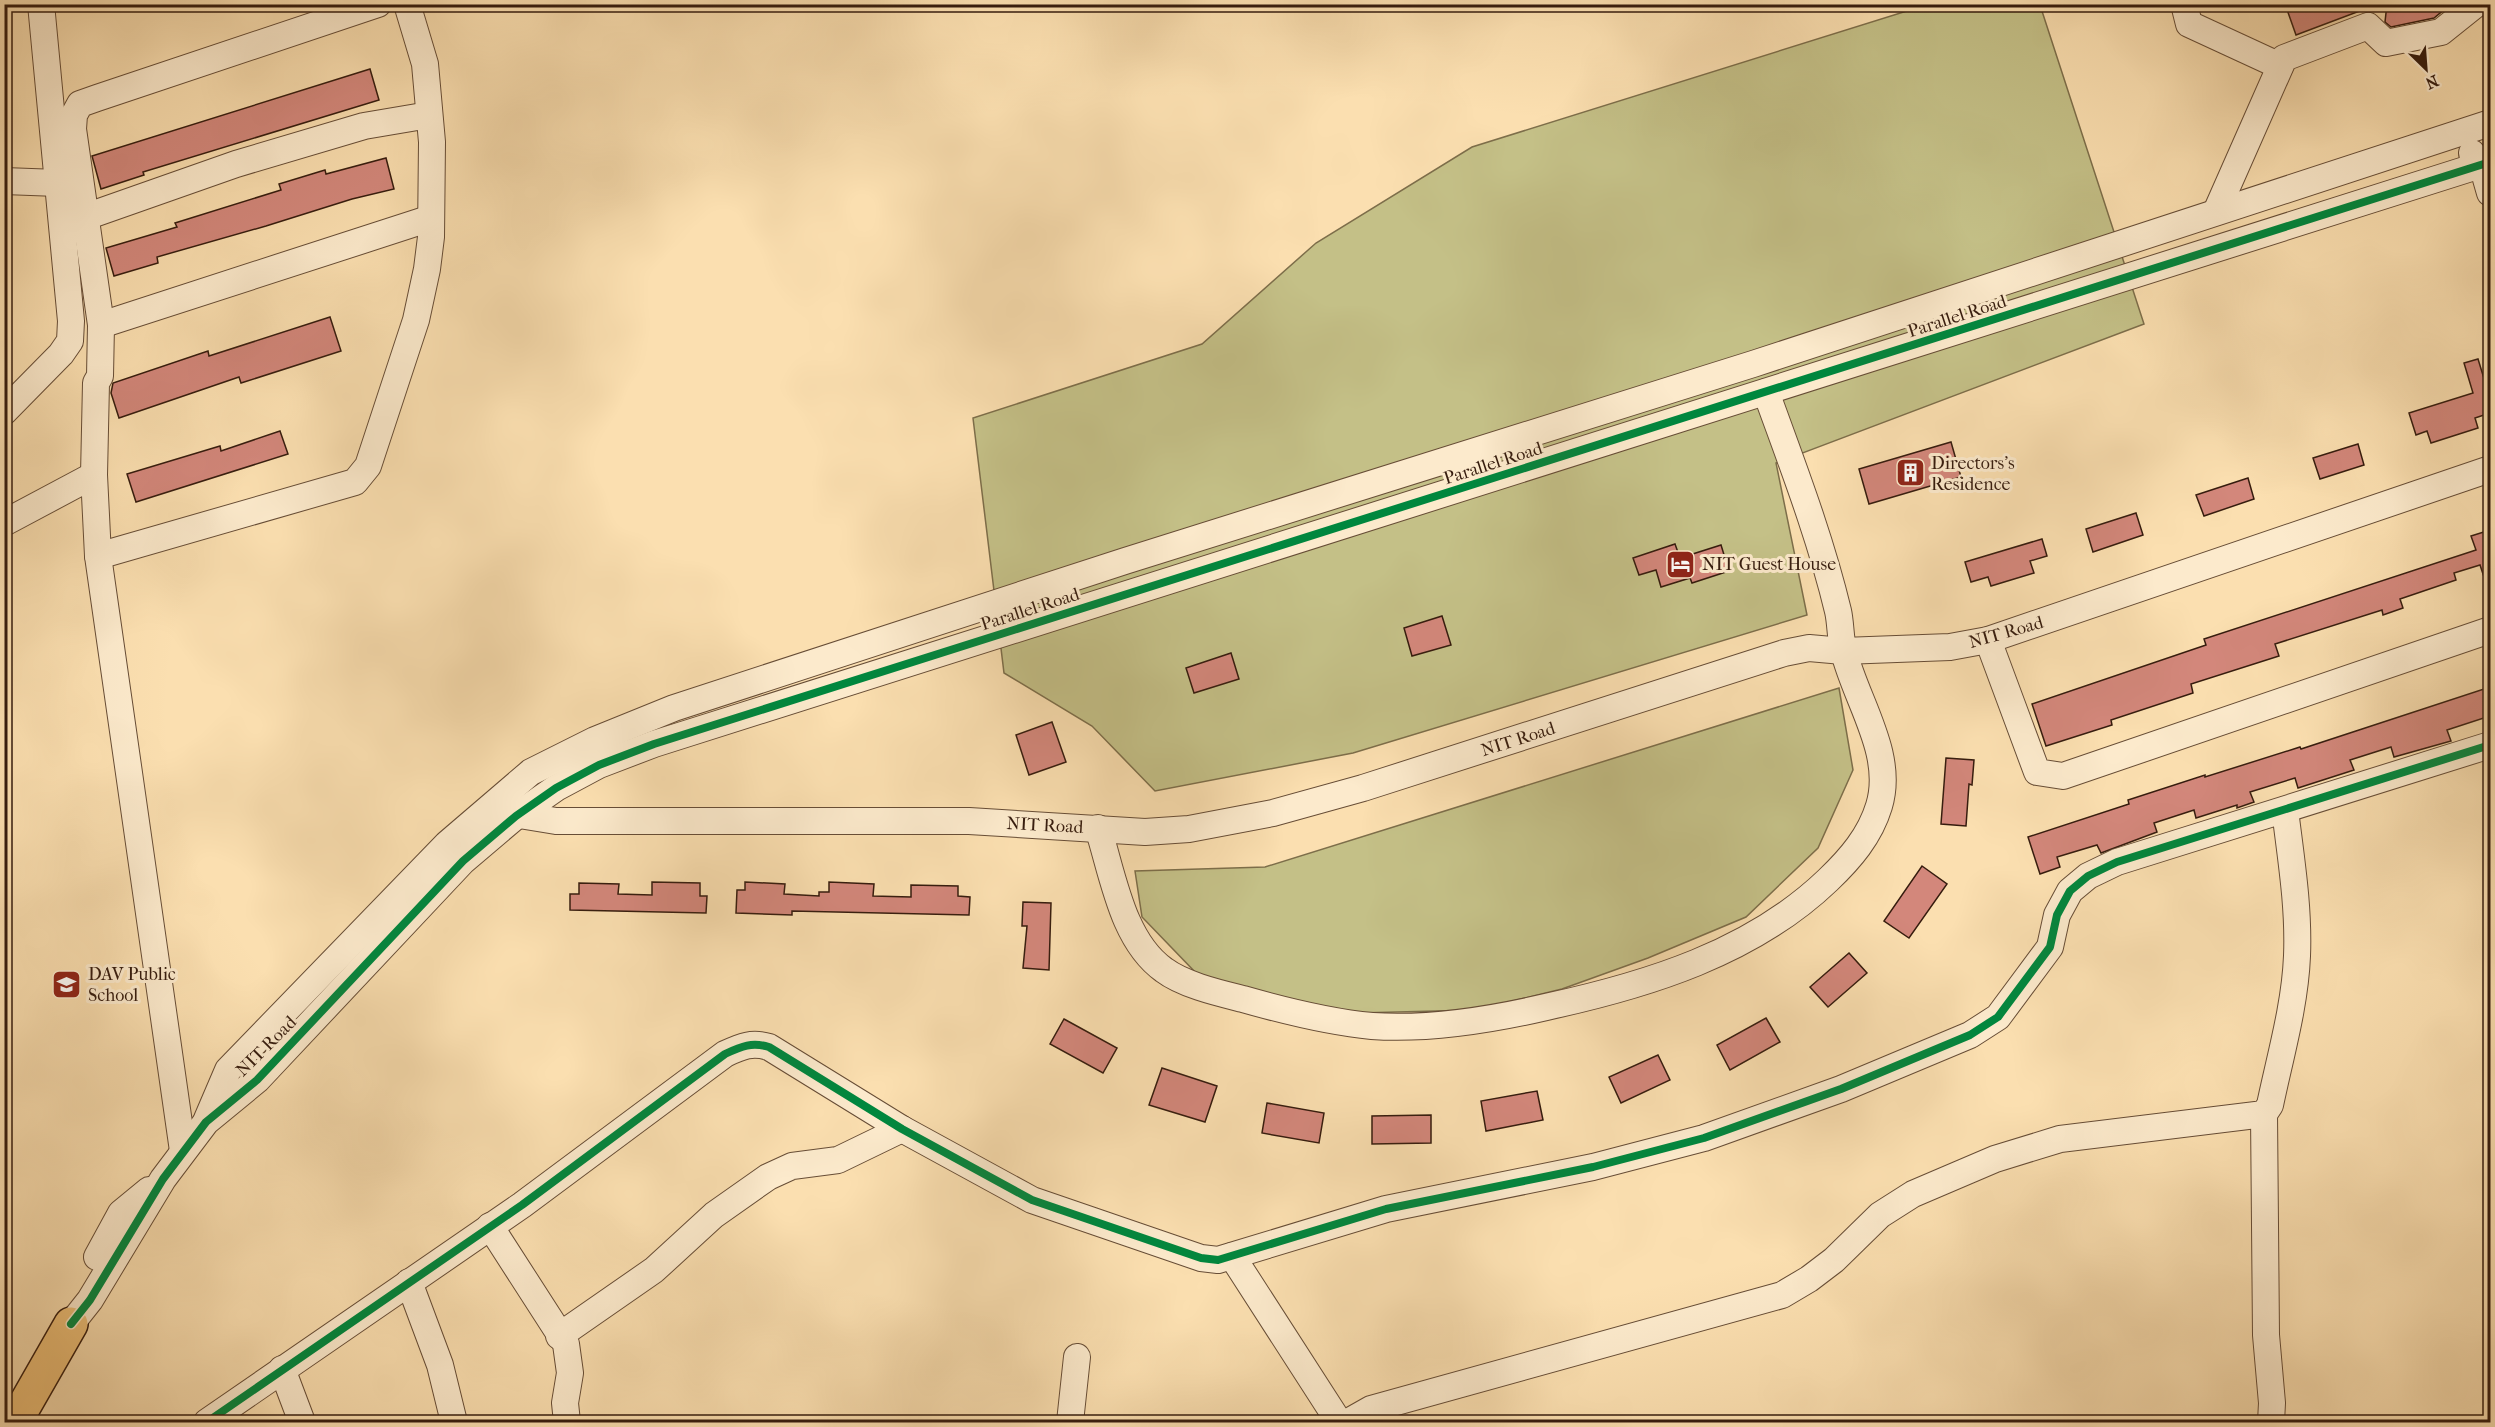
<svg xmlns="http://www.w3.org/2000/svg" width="2495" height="1427" viewBox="0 0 2495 1427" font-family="'IM FELL French Canon',serif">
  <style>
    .green { fill: #c4c087; stroke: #7d6e4a; stroke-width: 1.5 }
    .building { fill: #d3877b; stroke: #361c0e; stroke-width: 1.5 }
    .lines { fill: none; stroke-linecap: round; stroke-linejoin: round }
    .minor-casing { stroke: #674d36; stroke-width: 28 }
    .major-casing { stroke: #361c0e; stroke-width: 36 }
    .minor { stroke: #fceacc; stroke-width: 26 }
    .major { stroke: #eec078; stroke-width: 33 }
    .cycleway-casing { stroke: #fceacc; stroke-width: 11 }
    .cycleway { stroke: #00873e; stroke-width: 8 }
    .labels { text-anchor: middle; stroke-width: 6; stroke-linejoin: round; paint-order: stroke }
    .street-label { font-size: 18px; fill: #361c0e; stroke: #fceacc }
    .poi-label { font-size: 18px; fill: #361c0e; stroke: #fceacc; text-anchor: start }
  </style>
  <rect width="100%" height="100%" fill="#fbdfb0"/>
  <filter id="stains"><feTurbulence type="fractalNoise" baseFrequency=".00333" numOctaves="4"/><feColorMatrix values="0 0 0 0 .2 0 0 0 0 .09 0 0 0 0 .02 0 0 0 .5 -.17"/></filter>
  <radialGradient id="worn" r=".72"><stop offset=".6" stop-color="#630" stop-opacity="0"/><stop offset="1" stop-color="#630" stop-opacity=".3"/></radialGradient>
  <g class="green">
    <path d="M 1926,5 L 2040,5 L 2144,324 L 1776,463 L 1807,615 L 1353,753 L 1155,791 L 1092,726 L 1004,673 L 973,418 L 1202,344 L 1316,243 L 1472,147 Z"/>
    <path d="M 1839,688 L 1853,770 L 1818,848 L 1746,917 L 1648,958 L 1562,989 L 1476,1010 L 1357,1013 L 1276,998 L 1198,975 L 1142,917 L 1135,871 L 1265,867 Z"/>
  </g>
  <g class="building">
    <path d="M 2285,4 L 2373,4 L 2373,6 L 2296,35 Z"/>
    <path d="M 2387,4 L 2451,4 L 2434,18 L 2391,27 L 2385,22 Z"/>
    <path d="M 370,69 L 379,100 L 143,172 L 144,175 L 101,189 L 92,156 Z"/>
    <path d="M 386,158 L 394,189 L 352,199 L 266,226 L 157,257 L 158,263 L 114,276 L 106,248 L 177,227 L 175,223 L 281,190 L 279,184 L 325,170 L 326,174 Z"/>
    <path d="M 330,317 L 341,351 L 241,383 L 239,377 L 119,418 L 111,393 L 113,383 L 208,351 L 209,356 Z"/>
    <path d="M 2478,359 L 2490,398 L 2490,413 L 2475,418 L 2478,428 L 2431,443 L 2427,431 L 2416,435 L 2409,413 L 2473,393 L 2464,363 Z"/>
    <path d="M 280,431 L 288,454 L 136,502 L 127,474 L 220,446 L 221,451 Z"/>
    <path d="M 1951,442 L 1961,477 L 1869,504 L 1859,469 Z"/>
    <path d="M 2358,444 L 2364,465 L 2320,479 L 2313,458 Z"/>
    <path d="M 2248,478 L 2254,499 L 2204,516 L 2196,495 Z"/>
    <path d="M 2136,513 L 2143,535 L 2093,552 L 2086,529 Z"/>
    <path d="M 2490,530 L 2490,585 L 2487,586 L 2480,565 L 2454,573 L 2456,580 L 2400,599 L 2403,608 L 2383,615 L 2382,610 L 2275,644 L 2279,656 L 2191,684 L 2193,693 L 2111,720 L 2112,725 L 2046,746 L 2032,704 L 2206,645 L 2204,639 L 2476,550 L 2471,536 Z"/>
    <path d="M 2042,539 L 2047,556 L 2030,561 L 2034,573 L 1991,586 L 1988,577 L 1971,582 L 1965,562 Z"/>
    <path d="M 1675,544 L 1680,558 L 1721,545 L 1729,571 L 1692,583 L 1690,578 L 1661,587 L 1656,570 L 1639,575 L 1633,558 Z"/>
    <path d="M 1442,616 L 1451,645 L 1412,656 L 1404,628 Z"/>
    <path d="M 1231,653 L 1239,679 L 1194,693 L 1186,668 Z"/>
    <path d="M 2490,687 L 2490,716 L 2447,730 L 2451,741 L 2394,757 L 2391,747 L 2350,760 L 2354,770 L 2298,788 L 2295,778 L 2250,792 L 2254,802 L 2237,808 L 2237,805 L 2196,818 L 2194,810 L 2154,823 L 2157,832 L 2101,853 L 2097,845 L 2057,857 L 2060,867 L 2040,874 L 2028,837 L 2129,804 L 2128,800 L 2205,775 L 2205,777 L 2300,747 L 2301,749 Z"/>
    <path d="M 1052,722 L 1066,762 L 1029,775 L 1016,735 Z"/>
    <path d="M 1946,758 L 1974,760 L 1972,785 L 1969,784 L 1966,826 L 1941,824 Z"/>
    <path d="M 1922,866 L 1947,884 L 1909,938 L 1884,921 Z"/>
    <path d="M 652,882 L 700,883 L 700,896 L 707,896 L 706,913 L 570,910 L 570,894 L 579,894 L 579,883 L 619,884 L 618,894 L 652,895 Z"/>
    <path d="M 745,882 L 785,884 L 784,894 L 819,896 L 819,892 L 829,892 L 829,882 L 874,884 L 873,896 L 911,897 L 911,885 L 958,886 L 958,896 L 970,897 L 969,915 L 792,911 L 792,915 L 736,913 L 737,890 L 745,890 Z"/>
    <path d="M 1023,902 L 1051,903 L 1049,970 L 1023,968 L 1027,926 L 1022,926 Z"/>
    <path d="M 1849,953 L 1867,973 L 1828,1007 L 1810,987 Z"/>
    <path d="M 1766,1018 L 1780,1042 L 1730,1070 L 1717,1045 Z"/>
    <path d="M 1064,1019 L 1117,1048 L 1103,1073 L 1050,1044 Z"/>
    <path d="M 1658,1055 L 1670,1080 L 1621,1103 L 1609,1077 Z"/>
    <path d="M 1162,1068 L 1217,1086 L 1205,1122 L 1149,1105 Z"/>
    <path d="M 1537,1091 L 1543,1120 L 1486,1131 L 1481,1101 Z"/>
    <path d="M 1267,1103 L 1324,1113 L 1319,1143 L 1262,1133 Z"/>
    <path d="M 1431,1115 L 1431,1143 L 1372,1144 L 1372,1116 Z"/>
  </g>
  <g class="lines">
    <defs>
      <g id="minor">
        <path d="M 2184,4 L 2189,24 L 2280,66"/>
        <path d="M 2472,153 L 2482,165 L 2490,193"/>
        <path d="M 4,181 L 58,183"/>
        <path d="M 2216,212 L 2284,58 L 2368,26 L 2386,43 L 2441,32 L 2476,4"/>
        <path d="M 71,222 L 236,164 L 364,126 L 429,115"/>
        <path d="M 101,325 L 431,218"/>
        <path d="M 4,412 L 61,354 L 70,341 L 71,321 L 41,4"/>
        <path d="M 4,523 L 94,475"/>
        <path d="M 98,556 L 355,482 L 368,466 L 416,320 L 427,269 L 431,237 L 432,142 L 425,64 L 407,4"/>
        <path d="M 1988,640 L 2037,772 L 2063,776 L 2490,630"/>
        <path d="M 508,813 L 556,821 L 969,821 L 1145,832 L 1189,829 L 1273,813 L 1363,788 L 1784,653 L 1809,648 L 1843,651 L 1950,647 L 1988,640 L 2490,469"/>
        <path d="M 1098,828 C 1113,875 1122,940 1164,970 C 1184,985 1219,993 1243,999 C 1285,1011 1328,1022 1372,1026 C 1430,1030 1490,1020 1546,1007 C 1647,985 1752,953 1828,880 C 1850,859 1870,836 1879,806 C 1895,754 1856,701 1844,652 C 1840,639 1841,624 1838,611 C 1820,536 1792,464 1766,392"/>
        <path d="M 2264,1114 L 2266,1335 L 2272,1403 L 2271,1422"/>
        <path d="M 207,1119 L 228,1070 L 447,844 L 531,772 L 595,740 L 674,708 L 1125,561 L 1753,364 L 2490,123"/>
        <path d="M 183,1151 L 98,556 L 94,475 L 96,383 L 100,376 L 101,325 L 73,129 L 74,115 L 80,104 L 97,98 L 378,4"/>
        <path d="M 490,1226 L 566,1344 L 570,1373 L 565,1403 L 567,1422"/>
        <path d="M 1232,1256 L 1339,1422"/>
        <path d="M 97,1257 L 121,1213 L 149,1190"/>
        <path d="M 409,1282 L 440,1365 L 454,1422"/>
        <path d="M 71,1324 L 90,1300 L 163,1179 L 206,1122 L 257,1080 L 463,861 L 516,816 L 556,788 L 599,765 L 654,744 L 2490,162"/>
        <path d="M 559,1336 L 654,1270 L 714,1215 L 768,1177 L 792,1166 L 838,1160 L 902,1129"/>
        <path d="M 282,1369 L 302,1422"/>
        <path d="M 207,1422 L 522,1205 L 725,1054 C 742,1046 752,1042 769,1047 L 902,1129 L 1032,1200 L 1201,1258 L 1218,1260 L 1386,1209 L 1593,1167 L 1704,1138 L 1841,1089 L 1970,1035 L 1998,1017 L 2050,947 L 2057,915 L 2070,891 L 2088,876 L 2117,862 L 2490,745"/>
        <path d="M 1070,1422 L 1077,1357"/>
        <path d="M 1348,1422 L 1371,1409 L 1782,1295 L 1809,1279 L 1834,1260 L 1880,1215 L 1913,1194 L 1995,1159 L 2060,1139 L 2264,1114 L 2270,1105 C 2280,1057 2295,1006 2297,956 C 2299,907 2291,859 2285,810"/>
      </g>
      <path id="major" d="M 15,1422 L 71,1324"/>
    </defs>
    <use href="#minor" class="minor-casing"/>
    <use href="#major" class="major-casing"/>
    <use href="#minor" class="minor"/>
    <use href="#major" class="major"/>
    <defs>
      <g id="cycleway">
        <path d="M 71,1324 L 90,1300 L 163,1179 L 206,1122 L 257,1080 L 463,861 L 516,816 L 556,788 L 599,765 L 654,744 L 2490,162"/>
        <path d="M 207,1422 L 522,1205 L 725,1054 C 742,1046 752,1042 769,1047 L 902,1129 L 1032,1200 L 1201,1258 L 1218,1260 L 1386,1209 L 1593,1167 L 1704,1138 L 1841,1089 L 1970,1035 L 1998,1017 L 2050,947 L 2057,915 L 2070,891 L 2088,876 L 2117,862 L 2490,745"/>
      </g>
    </defs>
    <use href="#cycleway" class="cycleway-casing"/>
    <use href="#cycleway" class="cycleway"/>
  </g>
  <defs>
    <symbol id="building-square" viewBox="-11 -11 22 22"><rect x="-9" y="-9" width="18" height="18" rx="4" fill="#8f2418" stroke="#fceacc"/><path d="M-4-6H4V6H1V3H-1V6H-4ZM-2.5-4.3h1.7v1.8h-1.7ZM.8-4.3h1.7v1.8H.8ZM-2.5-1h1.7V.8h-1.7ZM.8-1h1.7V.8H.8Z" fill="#fff"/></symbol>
    <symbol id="hotel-square" viewBox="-11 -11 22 22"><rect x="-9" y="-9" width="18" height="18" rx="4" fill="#8f2418" stroke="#fceacc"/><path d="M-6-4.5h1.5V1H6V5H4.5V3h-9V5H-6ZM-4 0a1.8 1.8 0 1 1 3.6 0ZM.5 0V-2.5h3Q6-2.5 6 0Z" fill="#fff"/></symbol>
    <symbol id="school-square" viewBox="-11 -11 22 22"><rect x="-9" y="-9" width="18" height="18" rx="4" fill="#8f2418" stroke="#fceacc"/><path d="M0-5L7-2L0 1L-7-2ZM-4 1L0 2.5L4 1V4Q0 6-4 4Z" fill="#fff"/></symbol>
  </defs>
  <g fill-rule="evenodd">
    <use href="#building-square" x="1894" y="456" width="33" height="33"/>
    <use href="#hotel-square" x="1664" y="548" width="33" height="33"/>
    <use href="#school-square" x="50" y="968" width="33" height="33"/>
  </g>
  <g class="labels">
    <g class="street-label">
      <text transform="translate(1957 316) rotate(-18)" y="6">Parallel Road</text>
      <text transform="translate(1493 463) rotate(-18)" y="6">Parallel Road</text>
      <text transform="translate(1030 609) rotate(-18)" y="6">Parallel Road</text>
      <text transform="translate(2006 632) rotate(-16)" y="6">NIT Road</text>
      <text transform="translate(1518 739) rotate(-18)" y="6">NIT Road</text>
      <text transform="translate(1045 825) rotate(3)" y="6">NIT Road</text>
      <text transform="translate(266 1046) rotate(-45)" y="6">NIT Road</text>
    </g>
    <g class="poi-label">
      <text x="1931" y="469">Directors's<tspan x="1931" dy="21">Residence</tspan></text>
      <text x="1702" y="570">NIT Guest House</text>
      <text x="88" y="980">DAV Public<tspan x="88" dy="21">School</tspan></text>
    </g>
  </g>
  <rect width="2495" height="1427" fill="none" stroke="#fbdfb0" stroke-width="24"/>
  <rect x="6" y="6" width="2483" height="1415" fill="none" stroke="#361c0e" stroke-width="3"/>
  <rect x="12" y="12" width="2471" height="1403" fill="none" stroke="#361c0e" stroke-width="1.5"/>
  <g transform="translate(2426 69) rotate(155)" stroke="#fceacc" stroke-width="4.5" paint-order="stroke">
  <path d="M0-4.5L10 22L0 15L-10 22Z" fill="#361c0e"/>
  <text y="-9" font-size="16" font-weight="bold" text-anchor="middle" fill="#361c0e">N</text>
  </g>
  <rect width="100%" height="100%" filter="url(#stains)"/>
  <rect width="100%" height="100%" fill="url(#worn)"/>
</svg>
